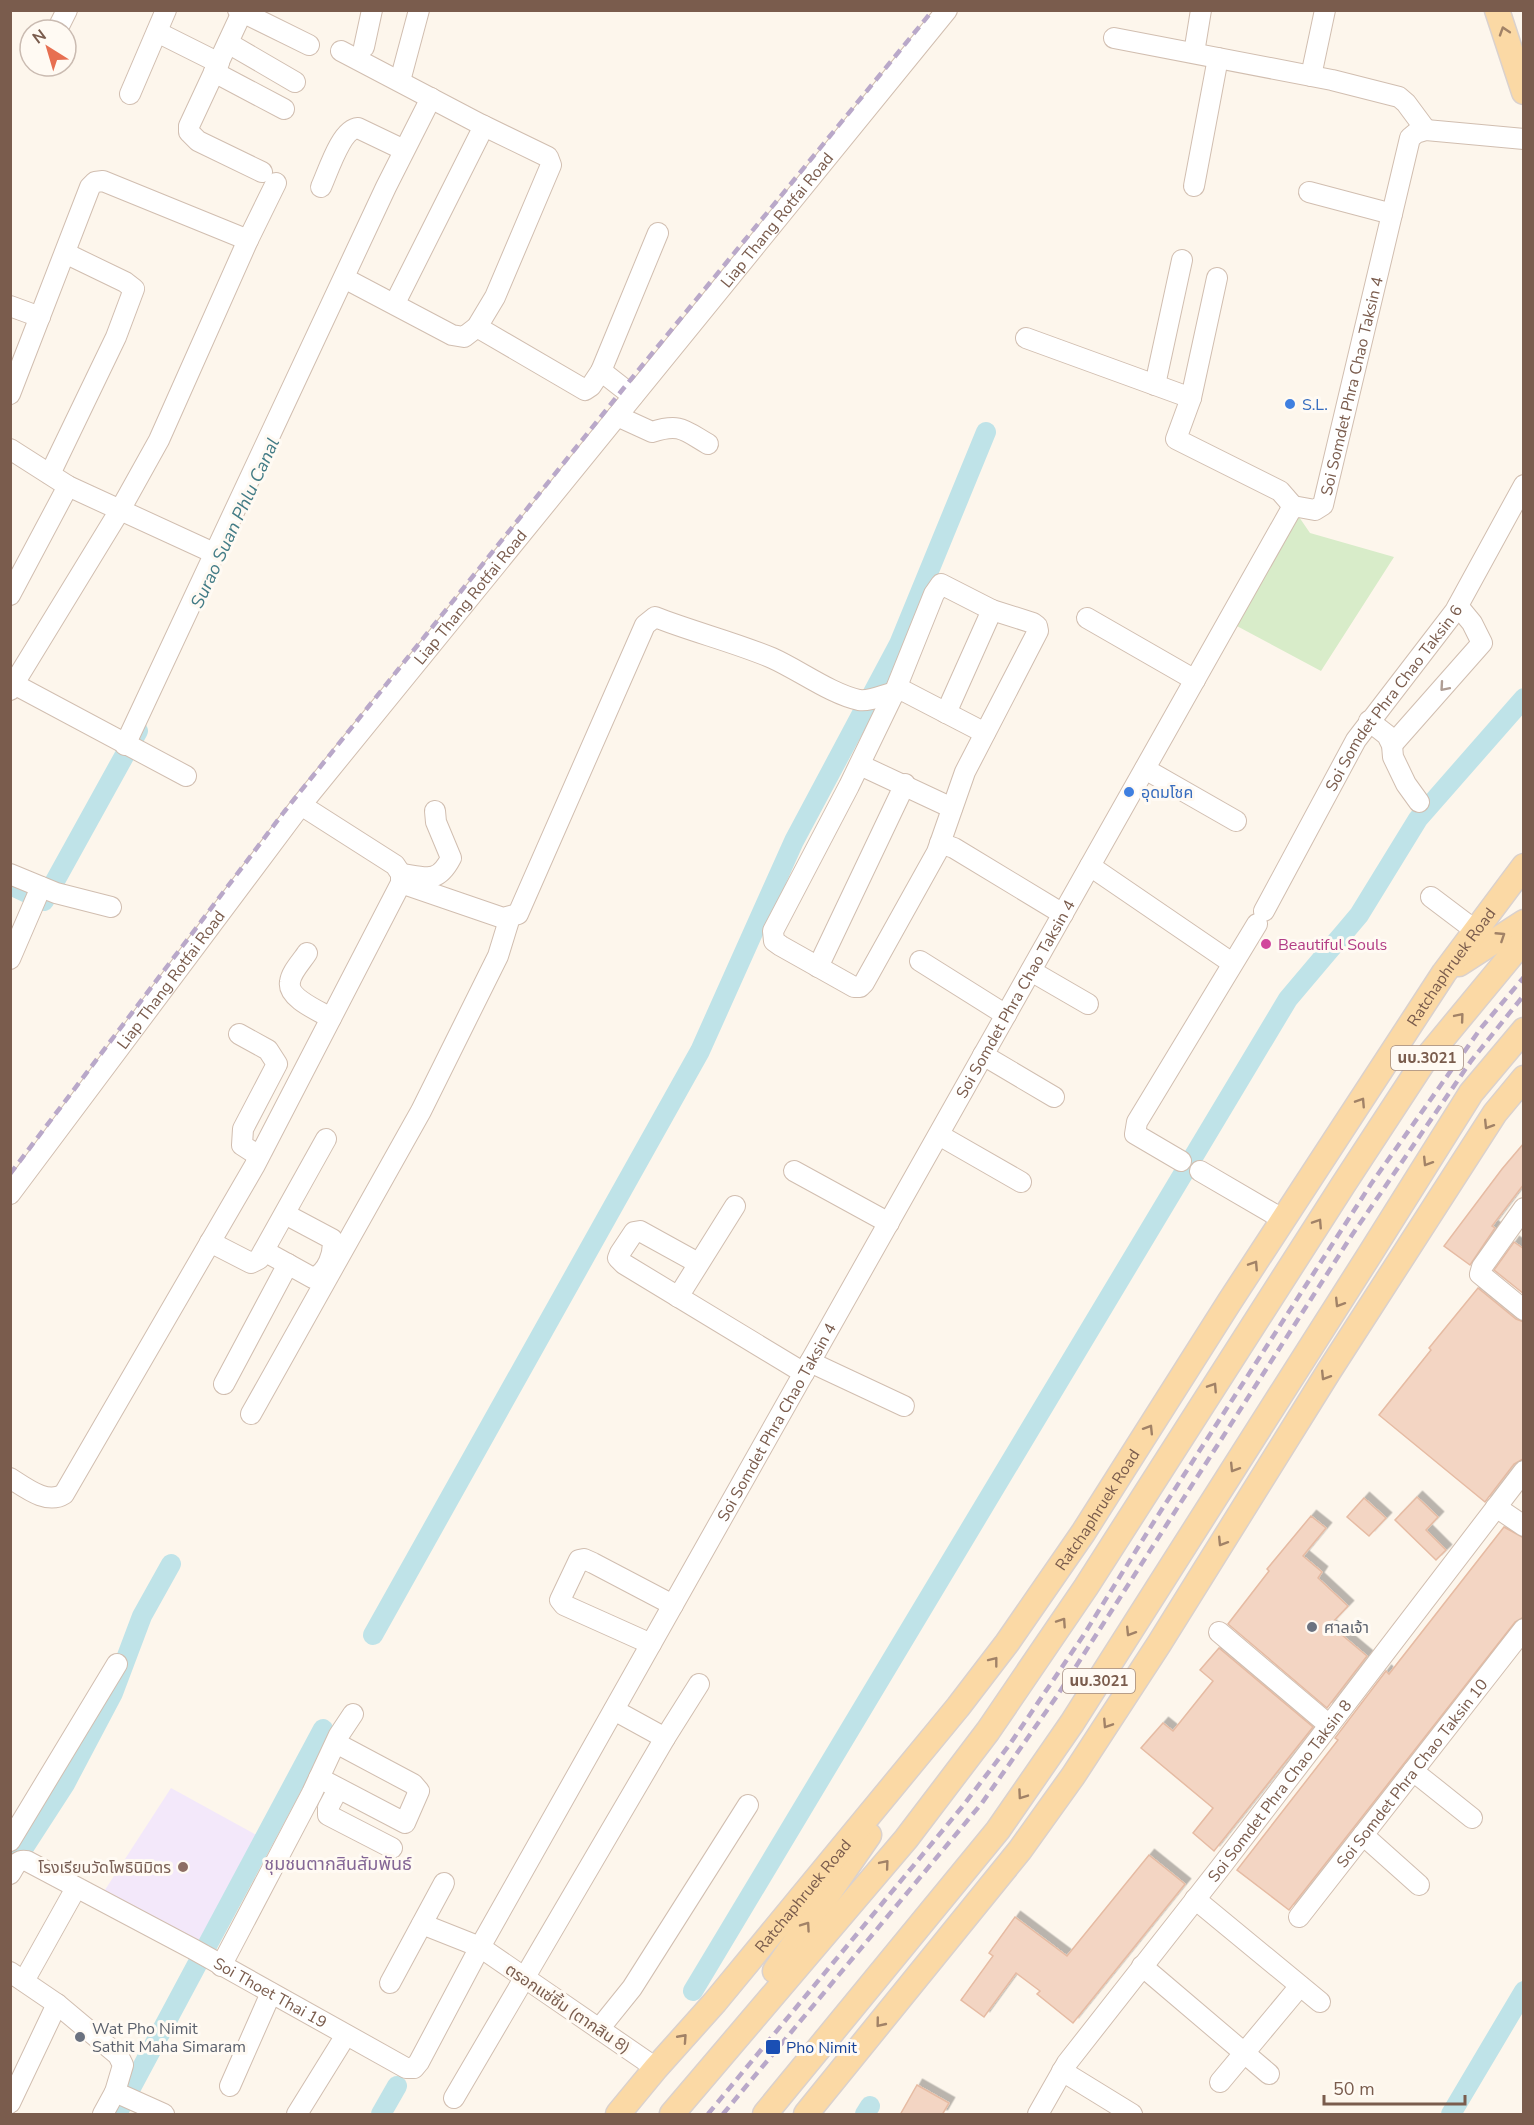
<svg xmlns="http://www.w3.org/2000/svg" width="1534" height="2125" viewBox="0 0 1534 2125" font-family="'Nunito Sans','Noto Sans Thai',sans-serif">
  <style>
    .education { fill: #f3e8fa }
    .green { fill: #d8ecc9 }
    .lines { fill: none; stroke-linecap: round; stroke-linejoin: round }
    .canal { stroke: #bfe3e8; stroke-width: 20 }
    .building { fill: #f3d5c3; stroke: #e6bba3; stroke-width: 1.5; filter: url(#shadow) }
    .minor-casing { stroke: #d1beb0; stroke-width: 22 }
    .major-casing { stroke: #dad1cd; stroke-width: 27 }
    .minor { stroke: #fff; stroke-width: 20 }
    .major { stroke: #fbd9a5; stroke-width: 24 }
    .rail { stroke: #b9a8c9; stroke-width: 4.5; stroke-dasharray: 9 6; stroke-linecap: butt }
    .oneway { stroke: #a18267 }
    .oneway2 { stroke: #af9d94 }
    .shop-dot { fill: #3f7fe0; stroke: #fffaf3; stroke-width: 2 }
    .hotel-dot { fill: #d1479c; stroke: #fffaf3; stroke-width: 2 }
    .worship-dot { fill: #6b7280; stroke: #fffaf3; stroke-width: 2 }
    .education-dot { fill: #8d6e63; stroke: #fffaf3; stroke-width: 2 }
    .transit-dot { fill: #1a4fb4; stroke: #fffaf3; stroke-width: 2 }
    .labels { text-anchor: middle; stroke-width: 6; stroke-linejoin: round; paint-order: stroke }
    .shield { fill: #fffaf3; stroke: #a28b7f; stroke-width: 1.5 }
    .shield-label { font-size: 15px; font-weight: bold; fill: #7a5c4d }
    .street-label { font-size: 16px; fill: #7a5c4d; stroke: #fffaf3 }
    .shop-label { font-size: 16px; fill: #366cbe; stroke: #fffaf3; text-anchor: start }
    .hotel-label { font-size: 16px; fill: #b23c85; stroke: #fffaf3; text-anchor: start }
    .worship-label { font-size: 16px; fill: #5b616d; stroke: #fffaf3; text-anchor: start }
    .education-label { font-size: 16px; fill: #785e54; stroke: #fffaf3; text-anchor: end }
    .transit-label { font-size: 16px; fill: #164399; stroke: #fffaf3; text-anchor: start }
    .water-label { font-size: 18px; font-style: italic; fill: #437c86; stroke: #fffaf3 }
    .neighbourhood-label { font-size: 18px; fill: #846695; stroke: #fffaf3 }
  </style>
  <defs>
    <filter id="shadow"><feDropShadow dx="5.5" dy="-5.5" stdDeviation="0" flood-color="#0004"/></filter>
  </defs>
  <rect width="100%" height="100%" fill="#fdf6ec"/>
  <path class="education" d="M 171,1788 L 262,1838 L 199,1950 L 101,1896 Z"/>
  <path class="green" d="M 1297,514 L 1310,533 L 1394,557 L 1321,671 L 1235,625 Z"/>
  <g class="lines">
    <g class="canal">
      <path d="M 10,885 L 44,901 L 138,731"/>
      <path d="M 373,1635 L 700,1051 L 794,841 L 899,644 L 986,432"/>
      <path d="M 10,1869 L 65,1784 L 113,1693 L 142,1616 L 171,1564"/>
      <path d="M 693,1991 L 1288,999 L 1359,915 L 1418,819 L 1524,698"/>
      <path d="M 117,2114 L 323,1729"/>
      <path d="M 381,2114 L 397,2086"/>
      <path d="M 865,2114 L 870,2106"/>
      <path d="M 1451,2114 L 1524,1991"/>
    </g>
  </g>
  <g class="building">
    <path d="M 1524,1143 L 1524,1184 L 1492,1226 L 1495,1228 L 1470,1265 L 1444,1246 L 1502,1169 Z"/>
    <path d="M 1514,1242 L 1524,1249 L 1524,1294 L 1494,1270 Z"/>
    <path d="M 1478,1288 L 1516,1319 L 1524,1322 L 1523,1459 L 1514,1464 L 1485,1502 L 1379,1415 L 1431,1350 L 1429,1348 Z"/>
    <path d="M 1417,1497 L 1438,1517 L 1426,1530 L 1446,1550 L 1436,1560 L 1395,1520 Z"/>
    <path d="M 1364,1498 L 1386,1518 L 1369,1536 L 1347,1517 Z"/>
    <path d="M 1311,1516 L 1326,1528 L 1303,1556 L 1322,1572 L 1318,1578 L 1348,1606 L 1330,1625 L 1367,1656 L 1327,1708 L 1228,1624 L 1269,1571 L 1267,1569 Z"/>
    <path d="M 1504,1527 L 1524,1538 L 1524,1617 L 1515,1622 L 1289,1910 L 1237,1870 L 1338,1740 L 1335,1738 L 1386,1671 L 1389,1674 Z"/>
    <path d="M 1219,1648 L 1313,1727 L 1214,1851 L 1193,1833 L 1213,1808 L 1141,1748 L 1163,1723 L 1173,1731 L 1213,1681 L 1200,1670 Z"/>
    <path d="M 1149,1855 L 1185,1884 L 1073,2023 L 1037,1994 L 1040,1991 L 1016,1973 L 984,2017 L 961,2000 L 993,1956 L 989,1953 L 1015,1917 L 1067,1956 Z"/>
    <path d="M 917,2085 L 949,2103 L 942,2115 L 900,2115 Z"/>
  </g>
  <g class="lines">
    <defs>
      <g id="minor">
        <path d="M 238,10 L 309,45"/>
        <path d="M 243,10 L 189,126 L 189,132 L 198,141 L 262,172"/>
        <path d="M 59,26 L 67,10"/>
        <path d="M 157,32 L 219,63"/>
        <path d="M 1114,38 L 1332,80 L 1399,97 L 1406,103 L 1426,130"/>
        <path d="M 228,43 L 295,82"/>
        <path d="M 364,47 L 372,10"/>
        <path d="M 341,51 L 480,124 L 548,157 L 551,165 L 495,297 L 477,327 L 464,337 L 452,335 L 344,278"/>
        <path d="M 1194,53 L 1201,10"/>
        <path d="M 214,72 L 284,109"/>
        <path d="M 1311,76 L 1325,10"/>
        <path d="M 400,81 L 419,10"/>
        <path d="M 130,94 L 166,10"/>
        <path d="M 1194,186 L 1218,58"/>
        <path d="M 321,187 C 328,172 341,129 358,128 L 404,150"/>
        <path d="M 1309,192 L 1392,214"/>
        <path d="M 1217,278 L 1191,398 L 1176,439 L 1280,491 L 1293,506"/>
        <path d="M 395,303 L 484,126"/>
        <path d="M 10,306 L 40,317"/>
        <path d="M 477,327 L 585,390 L 591,386 L 601,371 L 633,396"/>
        <path d="M 1026,338 L 1191,398"/>
        <path d="M 601,371 L 658,233"/>
        <path d="M 1155,385 L 1182,260"/>
        <path d="M 10,394 L 90,187 L 95,182 L 103,181 L 248,240"/>
        <path d="M 617,416 L 652,432 C 680,423 684,430 708,444"/>
        <path d="M 10,449 L 68,486 L 216,554"/>
        <path d="M 50,474 L 116,337 L 134,289 L 125,282 L 65,253"/>
        <path d="M 941,584 L 992,610 L 1033,623 L 1037,626 L 1038,631 L 965,772 L 937,852 L 864,983 L 860,987 L 854,987 L 781,946 L 774,941 L 773,931 L 849,786 L 895,691 L 934,594 Z"/>
        <path d="M 10,595 L 68,486"/>
        <path d="M 1087,618 L 1195,680"/>
        <path d="M 10,682 L 186,776"/>
        <path d="M 10,690 L 120,510 L 159,440 L 248,240 L 276,183"/>
        <path d="M 946,713 L 992,610"/>
        <path d="M 1369,721 L 1387,735 L 1392,745 L 1393,757 L 1406,784 L 1419,802"/>
        <path d="M 125,745 L 386,187 L 431,98"/>
        <path d="M 1392,745 L 1482,643 L 1472,623 L 1458,606"/>
        <path d="M 860,765 L 952,808"/>
        <path d="M 1145,769 L 1236,821"/>
        <path d="M 940,843 L 954,848 L 1063,914"/>
        <path d="M 1090,866 L 1232,963"/>
        <path d="M 10,874 L 56,893 L 111,907"/>
        <path d="M 403,874 C 428,878 438,883 451,858 L 436,822 L 435,811"/>
        <path d="M 401,883 L 503,918 L 518,914 L 645,625 L 655,617 C 693,632 734,642 772,658 C 799,670 831,694 859,700 C 873,702 889,691 904,691 L 985,733"/>
        <path d="M 1431,897 L 1476,931"/>
        <path id="s1" d="M 1264,911 L 1356,740 L 1455,611 L 1524,485"/>
        <path d="M 307,953 C 302,961 291,972 290,982 C 287,998 319,1011 331,1018"/>
        <path d="M 10,959 L 41,887"/>
        <path d="M 920,961 L 1006,1015"/>
        <path d="M 818,967 L 905,784"/>
        <path d="M 1031,971 L 1088,1004"/>
        <path d="M 239,1034 L 268,1050 L 277,1064 L 243,1129 L 242,1145 L 259,1156"/>
        <path d="M 983,1055 L 1054,1097"/>
        <path d="M 939,1135 L 1021,1182"/>
        <path d="M 1181,1161 L 1135,1134 L 1137,1122 L 1257,924"/>
        <path d="M 794,1171 L 889,1223"/>
        <path d="M 1200,1171 L 1284,1220"/>
        <path id="s2" d="M 10,1194 L 301,805 L 947,10"/>
        <path d="M 1524,1208 L 1482,1267 L 1480,1274 L 1524,1310"/>
        <path d="M 210,1242 L 251,1263 L 259,1259 L 326,1139"/>
        <path d="M 264,1251 L 313,1278 C 327,1273 335,1253 332,1239 L 285,1214"/>
        <path d="M 698,1263 L 640,1231 L 634,1232 L 620,1253 L 618,1258 L 624,1264 L 804,1373"/>
        <path d="M 678,1297 L 735,1206"/>
        <path d="M 810,1362 L 904,1406"/>
        <path d="M 224,1384 L 288,1264"/>
        <path d="M 251,1414 L 421,1111 L 498,956 L 510,917"/>
        <path d="M 10,1478 C 26,1488 47,1505 64,1494 L 255,1165 L 401,883 L 401,874 L 395,865 L 301,805"/>
        <path d="M 1496,1507 L 1524,1526"/>
        <path d="M 1219,1632 L 1329,1725"/>
        <path d="M 651,1644 L 564,1605 L 560,1600 L 579,1560 L 584,1559 L 593,1563 L 673,1605"/>
        <path d="M 614,1710 L 665,1738"/>
        <path d="M 1413,1771 L 1472,1818"/>
        <path d="M 319,1778 L 405,1823 L 419,1791 L 413,1784 L 336,1743"/>
        <path d="M 338,1789 L 328,1808 L 328,1815 L 392,1848"/>
        <path d="M 1363,1835 L 1419,1885"/>
        <path d="M 10,1841 L 117,1664"/>
        <path id="s3" d="M 10,1874 C 15,1866 17,1859 27,1861 L 193,1949 L 406,2068 L 414,2068 L 419,2062 L 480,1947 L 1293,506 L 1315,510 L 1323,505 L 1410,138 L 1416,133 L 1426,130 L 1524,139"/>
        <path d="M 1195,1899 L 1320,2002"/>
        <path id="s4" d="M 1299,1917 L 1524,1629"/>
        <path d="M 422,1924 L 480,1947 L 656,2068"/>
        <path d="M 221,1966 L 312,1793 L 339,1735 L 353,1714"/>
        <path d="M 1142,1966 L 1269,2074"/>
        <path d="M 10,1972 L 57,2004 L 118,2055 L 123,2065 L 115,2092 L 164,2114"/>
        <path d="M 24,1981 L 76,1888"/>
        <path d="M 390,1983 L 444,1883"/>
        <path d="M 599,2029 L 632,1988 L 748,1805"/>
        <path d="M 1062,2071 L 1132,2114"/>
        <path d="M 1220,2082 L 1300,1986"/>
        <path d="M 230,2086 L 271,1993"/>
        <path d="M 454,2098 L 665,1738 L 699,1684"/>
        <path d="M 10,2103 L 57,2004"/>
        <path d="M 103,2114 L 115,2092"/>
        <path d="M 297,2114 L 346,2035"/>
        <path id="s5" d="M 1038,2114 L 1067,2063 L 1220,1868 L 1524,1471"/>
      </g>
      <g id="major">
        <path d="M 1497,10 L 1524,92"/>
        <path d="M 1459,964 L 1524,922"/>
        <path d="M 775,1971 L 869,1835"/>
        <path id="s6" d="M 618,2114 L 656,2068 L 715,2002 L 958,1707 L 1007,1643 L 1083,1533 L 1230,1301 L 1444,973 L 1524,866"/>
        <path d="M 672,2114 L 906,1839 L 988,1731 L 1086,1587 L 1343,1185 L 1424,1061 L 1524,940"/>
        <path d="M 765,2114 L 998,1830 L 1072,1723 L 1370,1254 L 1471,1093 L 1524,1030"/>
        <path d="M 806,2114 L 1020,1850 L 1073,1776 L 1159,1644 L 1329,1371 L 1495,1113 L 1524,1078"/>
      </g>
    </defs>
    <use href="#minor" class="minor-casing"/>
    <use href="#major" class="major-casing"/>
    <use href="#minor" class="minor"/>
    <use href="#major" class="major"/>
    <g class="rail">
      <path d="M 10,1174 L 284,812 L 623,389 L 933,10"/>
      <path d="M 708,2114 L 962,1807 L 1010,1744 L 1083,1636 L 1155,1520 L 1371,1184 L 1481,1028 L 1524,977"/>
      <path d="M 723,2114 L 982,1803 L 1057,1696 L 1352,1235 L 1471,1061 L 1524,995"/>
    </g>
  </g>
  <defs><path id="oneway-chevron" d="M-2-3.5L2.5 0L-2 3.5" fill="none" stroke-width="1.6" stroke-linecap="round" stroke-linejoin="round" transform="scale(1.5)"/></defs>
  <g class="oneway">
    <use href="#oneway-chevron" transform="translate(1504 31) rotate(-108)"/>
    <use href="#oneway-chevron" transform="translate(1501 936) rotate(-33)"/>
    <use href="#oneway-chevron" transform="translate(1460 1017) rotate(-50)"/>
    <use href="#oneway-chevron" transform="translate(1361 1102) rotate(-57)"/>
    <use href="#oneway-chevron" transform="translate(1488 1125) rotate(122)"/>
    <use href="#oneway-chevron" transform="translate(1427 1162) rotate(122)"/>
    <use href="#oneway-chevron" transform="translate(1318 1223) rotate(-57)"/>
    <use href="#oneway-chevron" transform="translate(1254 1265) rotate(-57)"/>
    <use href="#oneway-chevron" transform="translate(1339 1303) rotate(122)"/>
    <use href="#oneway-chevron" transform="translate(1325 1376) rotate(122)"/>
    <use href="#oneway-chevron" transform="translate(1213 1387) rotate(-57)"/>
    <use href="#oneway-chevron" transform="translate(1149 1429) rotate(-58)"/>
    <use href="#oneway-chevron" transform="translate(1234 1468) rotate(122)"/>
    <use href="#oneway-chevron" transform="translate(1222 1542) rotate(122)"/>
    <use href="#oneway-chevron" transform="translate(1062 1622) rotate(-56)"/>
    <use href="#oneway-chevron" transform="translate(1130 1632) rotate(122)"/>
    <use href="#oneway-chevron" transform="translate(994 1661) rotate(-52)"/>
    <use href="#oneway-chevron" transform="translate(1107 1724) rotate(123)"/>
    <use href="#oneway-chevron" transform="translate(1022 1795) rotate(125)"/>
    <use href="#oneway-chevron" transform="translate(885 1864) rotate(-50)"/>
    <use href="#oneway-chevron" transform="translate(806 1926) rotate(-55)"/>
    <use href="#oneway-chevron" transform="translate(880 2023) rotate(129)"/>
    <use href="#oneway-chevron" transform="translate(683 2038) rotate(-48)"/>
  </g>
  <use class="oneway2" href="#oneway-chevron" transform="translate(1444 687) rotate(131)"/>
  <g class="shop-dot">
    <circle cx="1290" cy="404" r="6"/>
    <circle cx="1129" cy="792" r="6"/>
  </g>
  <circle class="hotel-dot" cx="1266" cy="944" r="6"/>
  <g class="worship-dot">
    <circle cx="1312" cy="1627" r="6"/>
    <circle cx="80" cy="2037" r="6"/>
  </g>
  <circle class="education-dot" cx="183" cy="1867" r="6"/>
  <rect class="transit-dot" x="765" y="2039" width="16" height="16" rx="3"/>
  <g class="labels">
    <g class="shield">
      <rect x="1391" y="1046" width="72" height="24" rx="4.5"/>
      <rect x="1063" y="1669" width="72" height="24" rx="4.5"/>
    </g>
    <g class="shield-label">
      <text x="1427" y="1063">นบ.3021</text>
      <text x="1099" y="1686">นบ.3021</text>
    </g>
    <g class="street-label">
      <text dy="6" stroke="none"><textPath href="#s2" startOffset="1240">Liap Thang Rotfai Road</textPath></text>
      <text dy="6" stroke="none"><textPath href="#s3" startOffset="2410">Soi Somdet Phra Chao Taksin 4</textPath></text>
      <text dy="6" stroke="none"><textPath href="#s2" startOffset="754">Liap Thang Rotfai Road</textPath></text>
      <text dy="6" stroke="none"><textPath href="#s1" startOffset="250">Soi Somdet Phra Chao Taksin 6</textPath></text>
      <text dy="6" stroke="none"><textPath href="#s6" startOffset="1420">Ratchaphruek Road</textPath></text>
      <text dy="6" stroke="none"><textPath href="#s2" startOffset="268">Liap Thang Rotfai Road</textPath></text>
      <text dy="6" stroke="none"><textPath href="#s3" startOffset="1690">Soi Somdet Phra Chao Taksin 4</textPath></text>
      <text dy="6" stroke="none"><textPath href="#s3" startOffset="1204">Soi Somdet Phra Chao Taksin 4</textPath></text>
      <text dy="6" stroke="none"><textPath href="#s6" startOffset="772">Ratchaphruek Road</textPath></text>
      <text dy="6" stroke="none"><textPath href="#s4" startOffset="183">Soi Somdet Phra Chao Taksin 10</textPath></text>
      <text dy="6" stroke="none"><textPath href="#s5" startOffset="404">Soi Somdet Phra Chao Taksin 8</textPath></text>
      <text dy="6" stroke="none"><textPath href="#s6" startOffset="286">Ratchaphruek Road</textPath></text>
      <text dy="6" stroke="none"><textPath href="#s3" startOffset="300">Soi Thoet Thai 19</textPath></text>
      <text transform="translate(568 2008) rotate(34)" y="6">ตรอกแซ่ซิ้ม (ตากสิน 8)</text>
    </g>
    <g class="shop-label">
      <text x="1302" y="410">S.L.</text>
      <text x="1141" y="798">อุดมโชค</text>
    </g>
    <g class="hotel-label">
      <text x="1278" y="950">Beautiful Souls</text>
    </g>
    <g class="worship-label">
      <text x="1324" y="1633">ศาลเจ้า</text>
      <text x="92" y="2034">Wat Pho Nimit<tspan x="92" dy="18">Sathit Maha Simaram</tspan></text>
    </g>
    <g class="education-label">
      <text x="171" y="1873">โรงเรียนวัดโพธินิมิตร</text>
    </g>
    <g class="transit-label">
      <text x="786" y="2053">Pho Nimit</text>
    </g>
    <g class="water-label">
      <text transform="translate(235 523) rotate(-65)" y="6">Surao Suan Phlu Canal</text>
    </g>
    <g class="neighbourhood-label">
      <text x="338" y="1870">ชุมชนตากสินสัมพันธ์</text>
    </g>
  </g>
  <rect width="1534" height="2125" fill="none" stroke="#7a5c4d" stroke-width="24"/>
  <g transform="translate(48 48) rotate(323)"><circle r="28" fill="#fffaf3" stroke="#cabbb1" stroke-width="1.5"/>
  <path d="M0-4.5L10 22L0 15L-10 22Z" fill="#e76f51"/>
  <text y="-9" font-size="16" font-weight="bold" text-anchor="middle" fill="#7a5c4d">N</text>
  </g>
  <path d="M1324 2095v9h141v-9" fill="none" stroke="#7a5c4d" stroke-width="3"/>
  <text x="1333" y="2095" font-size="18" fill="#7a5c4d" stroke="#fffaf3" stroke-width="4.5" paint-order="stroke">50 m</text>
</svg>
